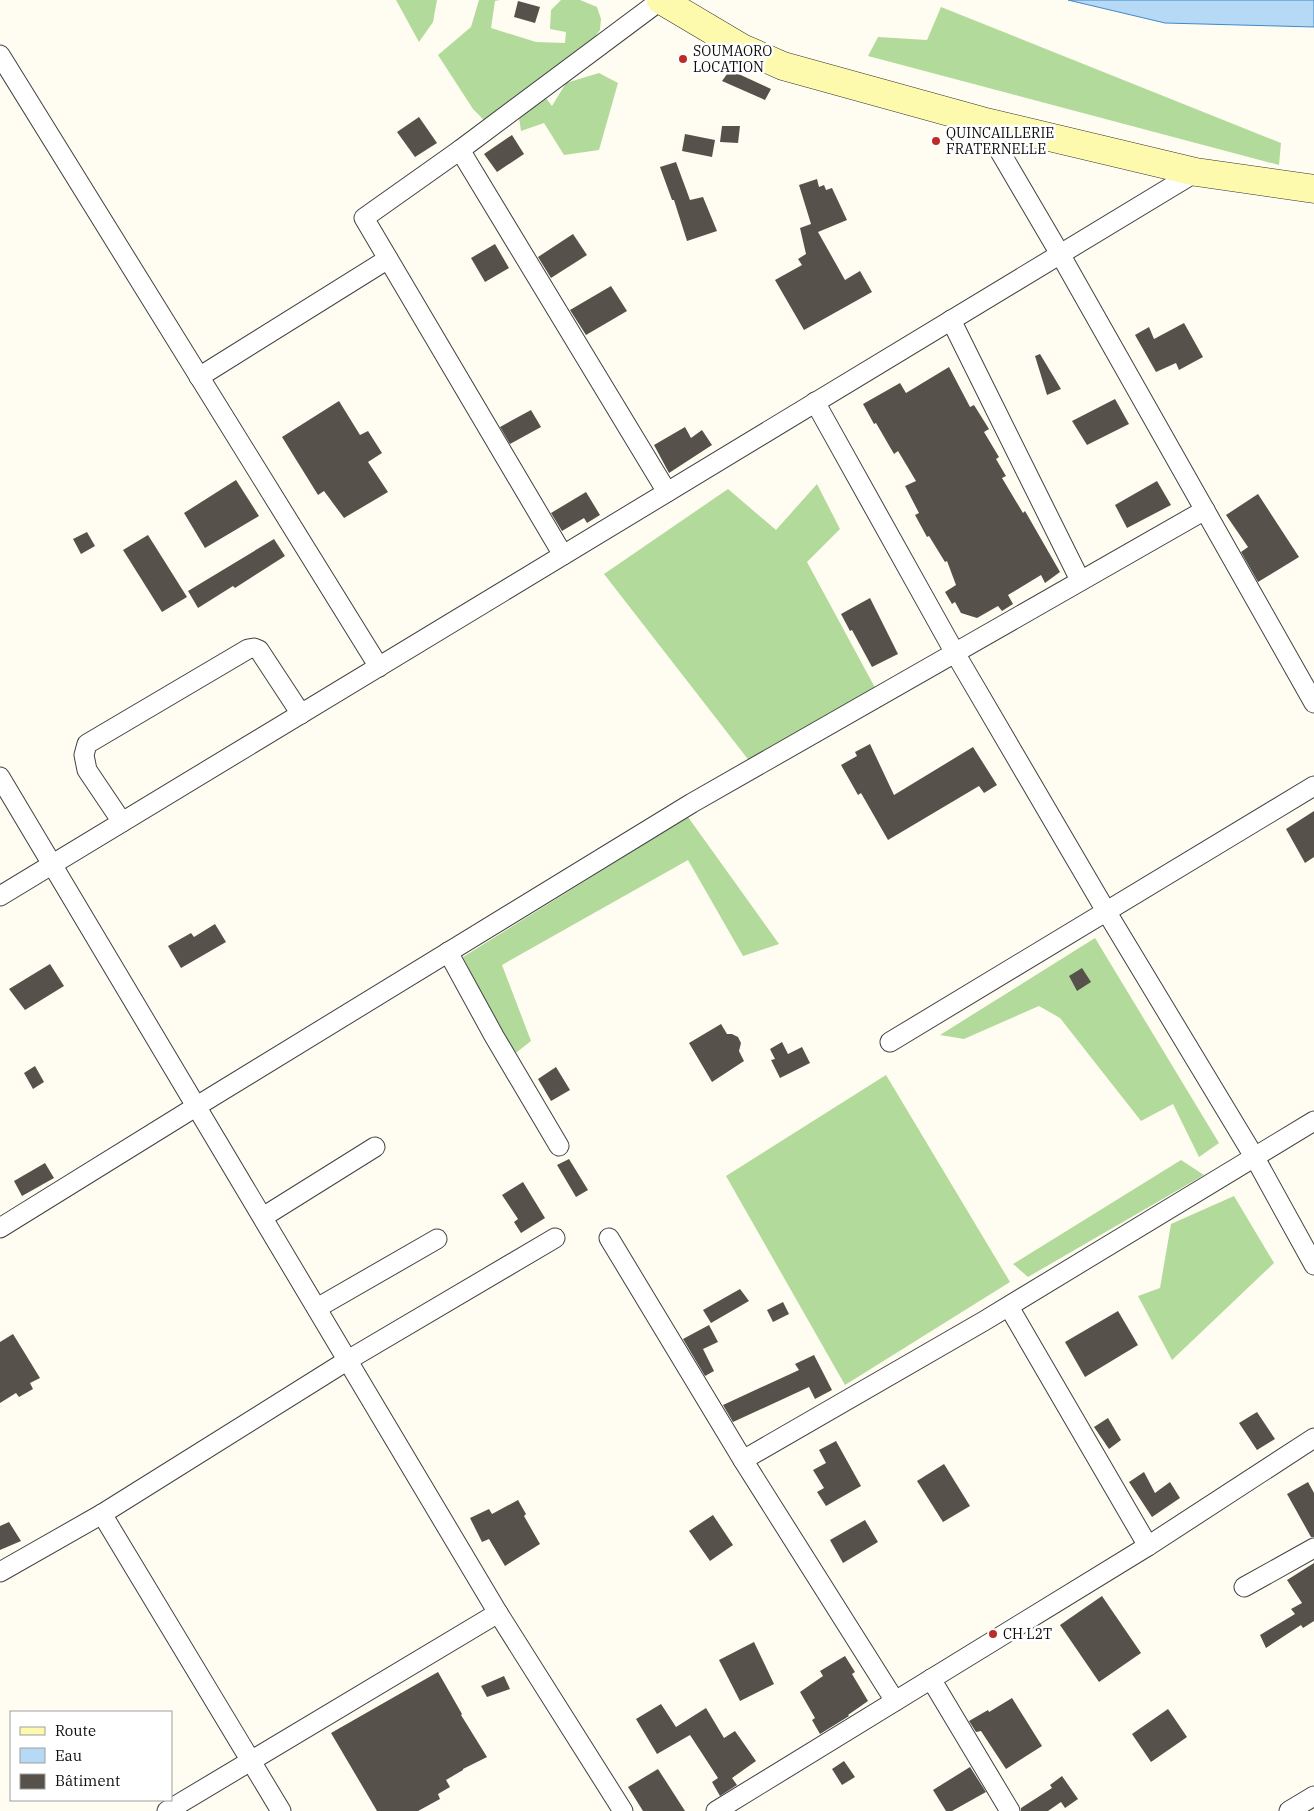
<svg xmlns="http://www.w3.org/2000/svg" width="1314" height="1811" viewBox="0 0 1314 1811" font-family="'IBM Plex Serif',serif">
  <style>
    .forest { fill: #b2da9a }
    .water { fill: #b6d9f5; stroke: #3e89cb }
    .building { fill: #57514b }
    .lines { fill: none; stroke-linecap: round; stroke-linejoin: round }
    .street-casing { stroke: #424242; stroke-width: 21 }
    .secondary-casing { stroke: #313131; stroke-width: 29 }
    .street { stroke: #fff; stroke-width: 19 }
    .secondary { stroke: #fdfaad; stroke-width: 28 }
    .poi-dot { fill: #bd2c28; stroke: #fff; stroke-width: 2 }
    .labels { text-anchor: middle; stroke-width: 5; stroke-linejoin: round; paint-order: stroke }
    .poi-label { font-size: 14px; fill: #0f0f0f; stroke: #fff; text-anchor: start }
  </style>
  <rect width="100%" height="100%" fill="#fffdf1"/>
  <g class="forest">
    <path d="M 396,0 L 437,0 L 433,22 L 419,42 Z"/>
    <path d="M 479,0 L 500,0 L 495,1 L 491,28 L 536,42 L 565,43 L 566,32 L 550,29 L 551,10 L 561,0 L 580,0 L 597,7 L 601,19 L 600,30 L 575,63 L 536,85 L 552,106 L 566,83 L 599,73 L 618,83 L 599,150 L 564,155 L 544,123 L 521,131 L 518,111 L 485,121 L 473,109 L 438,55 L 471,27 Z"/>
    <path d="M 941,7 L 1281,143 L 1279,165 L 868,56 L 878,37 L 927,40 Z"/>
    <path d="M 817,484 L 840,529 L 807,562 L 879,695 L 754,767 L 604,574 L 728,489 L 776,530 Z"/>
    <path d="M 688,817 L 779,944 L 743,956 L 688,860 L 502,965 L 531,1041 L 512,1056 L 463,957 Z"/>
    <path d="M 1095,938 L 1219,1143 L 1199,1157 L 1173,1104 L 1141,1121 L 1060,1018 L 1039,1006 L 964,1039 L 940,1035 Z"/>
    <path d="M 886,1075 L 1010,1282 L 845,1385 L 726,1176 Z"/>
    <path d="M 1181,1160 L 1204,1175 L 1028,1277 L 1013,1264 Z"/>
    <path d="M 1234,1196 L 1274,1263 L 1172,1360 L 1138,1296 L 1160,1288 L 1171,1224 Z"/>
  </g>
  <path class="water" d="M 1068,0 L 1314,0 L 1314,27 L 1165,23 Z"/>
  <g class="building">
    <path d="M 518,1 L 540,7 L 535,23 L 514,17 Z"/>
    <path d="M 730,70 L 771,89 L 765,100 L 722,81 Z"/>
    <path d="M 419,117 L 437,143 L 415,157 L 397,132 Z"/>
    <path d="M 722,126 L 740,126 L 738,143 L 720,142 Z"/>
    <path d="M 685,134 L 715,140 L 712,157 L 682,151 Z"/>
    <path d="M 512,135 L 524,154 L 497,172 L 484,154 Z"/>
    <path d="M 676,162 L 690,200 L 703,197 L 717,231 L 687,241 L 674,200 L 672,200 L 660,167 Z"/>
    <path d="M 817,179 L 819,187 L 824,185 L 826,190 L 832,188 L 847,220 L 818,232 L 845,280 L 860,271 L 872,292 L 804,330 L 775,280 L 802,265 L 798,259 L 806,254 L 800,228 L 811,224 L 799,185 Z"/>
    <path d="M 573,234 L 587,255 L 551,278 L 538,257 Z"/>
    <path d="M 495,244 L 509,268 L 485,282 L 471,258 Z"/>
    <path d="M 611,286 L 627,311 L 586,335 L 570,310 Z"/>
    <path d="M 1184,323 L 1203,357 L 1179,370 L 1176,363 L 1156,372 L 1135,335 L 1149,327 L 1154,339 Z"/>
    <path d="M 1040,354 L 1061,389 L 1047,395 L 1035,356 Z"/>
    <path d="M 949,367 L 970,407 L 974,405 L 989,429 L 984,432 L 999,457 L 996,459 L 1006,476 L 1002,478 L 1023,513 L 1025,511 L 1060,572 L 1045,583 L 1041,575 L 1008,595 L 1013,604 L 1002,611 L 998,606 L 977,618 L 961,613 L 955,602 L 952,604 L 945,592 L 956,585 L 947,561 L 945,562 L 929,536 L 927,537 L 915,515 L 919,513 L 905,486 L 916,481 L 898,451 L 894,454 L 876,423 L 874,424 L 863,404 L 900,383 L 906,393 Z"/>
    <path d="M 1115,399 L 1129,424 L 1087,445 L 1072,421 Z"/>
    <path d="M 339,401 L 360,435 L 368,431 L 382,453 L 368,462 L 388,492 L 344,518 L 324,491 L 318,495 L 282,437 Z"/>
    <path d="M 531,410 L 541,427 L 510,444 L 500,427 Z"/>
    <path d="M 685,427 L 691,438 L 702,430 L 712,445 L 669,473 L 654,445 Z"/>
    <path d="M 236,480 L 259,516 L 205,548 L 184,513 Z"/>
    <path d="M 1157,481 L 1171,505 L 1127,528 L 1115,505 Z"/>
    <path d="M 586,492 L 600,515 L 587,523 L 584,518 L 562,531 L 551,513 Z"/>
    <path d="M 1258,494 L 1299,557 L 1258,582 L 1241,552 L 1248,547 L 1226,515 Z"/>
    <path d="M 87,532 L 95,546 L 81,554 L 73,539 Z"/>
    <path d="M 148,535 L 187,597 L 162,612 L 123,550 Z"/>
    <path d="M 274,539 L 285,556 L 235,588 L 233,586 L 198,608 L 188,591 Z"/>
    <path d="M 870,598 L 898,654 L 872,667 L 852,630 L 850,631 L 841,614 Z"/>
    <path d="M 870,744 L 894,795 L 973,747 L 997,785 L 984,793 L 979,786 L 888,840 L 861,793 L 858,795 L 841,765 L 857,756 L 855,752 Z"/>
    <path d="M 1314,811 L 1314,857 L 1305,863 L 1286,829 Z"/>
    <path d="M 215,924 L 226,942 L 181,968 L 168,946 L 191,933 L 194,937 Z"/>
    <path d="M 50,964 L 64,986 L 25,1010 L 9,989 Z"/>
    <path d="M 1082,968 L 1091,982 L 1077,991 L 1069,976 Z"/>
    <path d="M 721,1024 L 727,1034 L 732,1034 L 738,1037 L 741,1043 L 739,1051 L 744,1061 L 712,1082 L 689,1043 Z"/>
    <path d="M 782,1042 L 788,1054 L 802,1047 L 810,1063 L 780,1078 L 771,1060 L 775,1059 L 770,1049 Z"/>
    <path d="M 35,1066 L 44,1082 L 33,1089 L 24,1073 Z"/>
    <path d="M 556,1067 L 570,1090 L 551,1101 L 538,1079 Z"/>
    <path d="M 569,1159 L 588,1190 L 576,1197 L 557,1165 Z"/>
    <path d="M 45,1163 L 54,1178 L 22,1196 L 14,1181 Z"/>
    <path d="M 523,1182 L 545,1218 L 521,1233 L 514,1222 L 518,1219 L 502,1195 Z"/>
    <path d="M 740,1289 L 749,1301 L 711,1323 L 703,1310 Z"/>
    <path d="M 783,1302 L 789,1314 L 773,1322 L 767,1310 Z"/>
    <path d="M 1118,1311 L 1138,1345 L 1085,1377 L 1065,1342 Z"/>
    <path d="M 709,1325 L 718,1342 L 703,1349 L 714,1371 L 705,1376 L 683,1339 Z"/>
    <path d="M 13,1334 L 40,1378 L 30,1383 L 33,1389 L 19,1397 L 16,1393 L 0,1403 L 0,1342 Z"/>
    <path d="M 814,1355 L 832,1390 L 815,1399 L 809,1387 L 733,1422 L 723,1405 L 799,1370 L 795,1364 Z"/>
    <path d="M 1257,1412 L 1275,1439 L 1257,1450 L 1239,1423 Z"/>
    <path d="M 1108,1418 L 1121,1440 L 1109,1449 L 1094,1427 Z"/>
    <path d="M 836,1441 L 861,1486 L 826,1506 L 817,1492 L 824,1488 L 813,1470 L 826,1463 L 819,1450 Z"/>
    <path d="M 944,1464 L 970,1506 L 943,1522 L 917,1481 Z"/>
    <path d="M 1144,1472 L 1155,1493 L 1170,1482 L 1180,1498 L 1152,1517 L 1129,1482 Z"/>
    <path d="M 1308,1482 L 1314,1493 L 1314,1537 L 1311,1537 L 1287,1494 Z"/>
    <path d="M 518,1500 L 526,1514 L 524,1516 L 540,1544 L 505,1566 L 489,1539 L 482,1542 L 470,1518 L 489,1509 L 492,1514 Z"/>
    <path d="M 713,1515 L 733,1545 L 710,1561 L 689,1531 Z"/>
    <path d="M 865,1520 L 878,1542 L 843,1563 L 830,1540 Z"/>
    <path d="M 9,1522 L 21,1541 L 0,1550 L 0,1526 Z"/>
    <path d="M 1314,1563 L 1314,1621 L 1303,1628 L 1301,1625 L 1266,1648 L 1260,1635 L 1295,1614 L 1291,1609 L 1302,1603 L 1287,1580 Z"/>
    <path d="M 1102,1596 L 1141,1653 L 1099,1682 L 1060,1625 Z"/>
    <path d="M 754,1642 L 774,1684 L 740,1701 L 719,1660 Z"/>
    <path d="M 845,1656 L 855,1672 L 852,1674 L 868,1701 L 848,1715 L 849,1716 L 820,1734 L 812,1720 L 815,1718 L 800,1692 L 823,1676 L 820,1671 Z"/>
    <path d="M 438,1672 L 462,1714 L 461,1715 L 487,1757 L 463,1769 L 463,1770 L 446,1780 L 450,1787 L 438,1794 L 440,1799 L 418,1811 L 377,1811 L 331,1733 Z"/>
    <path d="M 504,1676 L 510,1689 L 487,1697 L 481,1686 Z"/>
    <path d="M 1012,1698 L 1042,1746 L 1006,1769 L 981,1731 L 976,1732 L 969,1721 L 988,1710 L 989,1712 Z"/>
    <path d="M 661,1704 L 676,1727 L 706,1708 L 724,1738 L 735,1731 L 756,1761 L 732,1778 L 737,1785 L 720,1796 L 712,1782 L 718,1778 L 690,1735 L 657,1754 L 636,1719 Z"/>
    <path d="M 1168,1709 L 1187,1737 L 1151,1762 L 1132,1734 Z"/>
    <path d="M 844,1761 L 855,1777 L 842,1785 L 832,1769 Z"/>
    <path d="M 970,1767 L 986,1792 L 952,1811 L 946,1811 L 933,1790 Z"/>
    <path d="M 658,1769 L 685,1811 L 643,1811 L 628,1787 Z"/>
    <path d="M 1062,1776 L 1078,1799 L 1065,1808 L 1061,1802 L 1048,1811 L 1021,1811 L 1021,1808 L 1052,1788 L 1050,1785 Z"/>
  </g>
  <g class="lines">
    <defs>
      <g id="street">
        <path d="M 0,55 L 379,667"/>
        <path d="M 982,121 L 1060,254 L 1314,703"/>
        <path d="M 460,150 L 667,492"/>
        <path d="M 951,320 L 1080,580"/>
        <path d="M 199,377 L 388,259"/>
        <path d="M 815,402 L 955,653 L 1106,911 L 1255,1158 L 1314,1265"/>
        <path d="M 563,555 L 364,218 L 460,150 L 661,0"/>
        <path d="M 0,777 L 498,1613 L 623,1811"/>
        <path d="M 122,822 L 87,770 L 84,755 L 87,744 L 248,649 L 254,648 L 259,650 L 301,714"/>
        <path d="M 0,896 L 1196,172"/>
        <path d="M 448,952 L 494,1036 L 559,1146"/>
        <path d="M 890,1042 L 1314,786"/>
        <path d="M 263,1217 L 375,1147"/>
        <path d="M 0,1228 L 197,1106 L 692,803 L 1205,510"/>
        <path d="M 609,1238 L 743,1460 L 895,1701"/>
        <path d="M 1009,1307 L 1148,1546"/>
        <path d="M 317,1308 L 437,1239"/>
        <path d="M 743,1460 L 984,1321 L 1314,1121"/>
        <path d="M 102,1514 L 281,1811"/>
        <path d="M 0,1572 L 102,1514 L 348,1360 L 555,1238"/>
        <path d="M 1244,1587 L 1314,1548"/>
        <path d="M 931,1679 L 1010,1811"/>
        <path d="M 167,1811 L 498,1613"/>
        <path d="M 716,1811 L 1148,1546 L 1314,1438"/>
        <path d="M 1289,1811 L 1314,1796"/>
      </g>
      <path id="secondary" d="M 661,0 L 742,48 L 783,66 L 982,121 L 1196,172 L 1314,189"/>
    </defs>
    <use href="#street" class="street-casing"/>
    <use href="#secondary" class="secondary-casing"/>
    <use href="#street" class="street"/>
    <use href="#secondary" class="secondary"/>
  </g>
  <g class="poi-dot">
    <circle cx="683" cy="59" r="5"/>
    <circle cx="936" cy="141" r="5"/>
    <circle cx="993" cy="1634" r="5"/>
  </g>
  <g class="labels">
    <g class="poi-label">
      <text x="693" y="56">SOUMAORO<tspan x="693" dy="16">LOCATION</tspan></text>
      <text x="946" y="138">QUINCAILLERIE<tspan x="946" dy="16">FRATERNELLE</tspan></text>
      <text x="1003" y="1639">CH L2T</text>
    </g>
  </g>
  <rect x="10" y="1711" width="162" height="90" fill="#ffffff" stroke="#9f9f9f"/>
  <rect x="20" y="1727" width="25" height="8" fill="#fdfaad" stroke="#9f9f9f"/>
  <text x="55" y="1736" font-size="15" fill="#0f0f0f">Route</text>
  <rect x="20" y="1748" width="25" height="15" fill="#b6d9f5" stroke="#9f9f9f"/>
  <text x="55" y="1761" font-size="15" fill="#0f0f0f">Eau</text>
  <rect x="20" y="1774" width="25" height="15" fill="#57514b" stroke="#9f9f9f"/>
  <text x="55" y="1786" font-size="15" fill="#0f0f0f">Bâtiment</text>
</svg>
